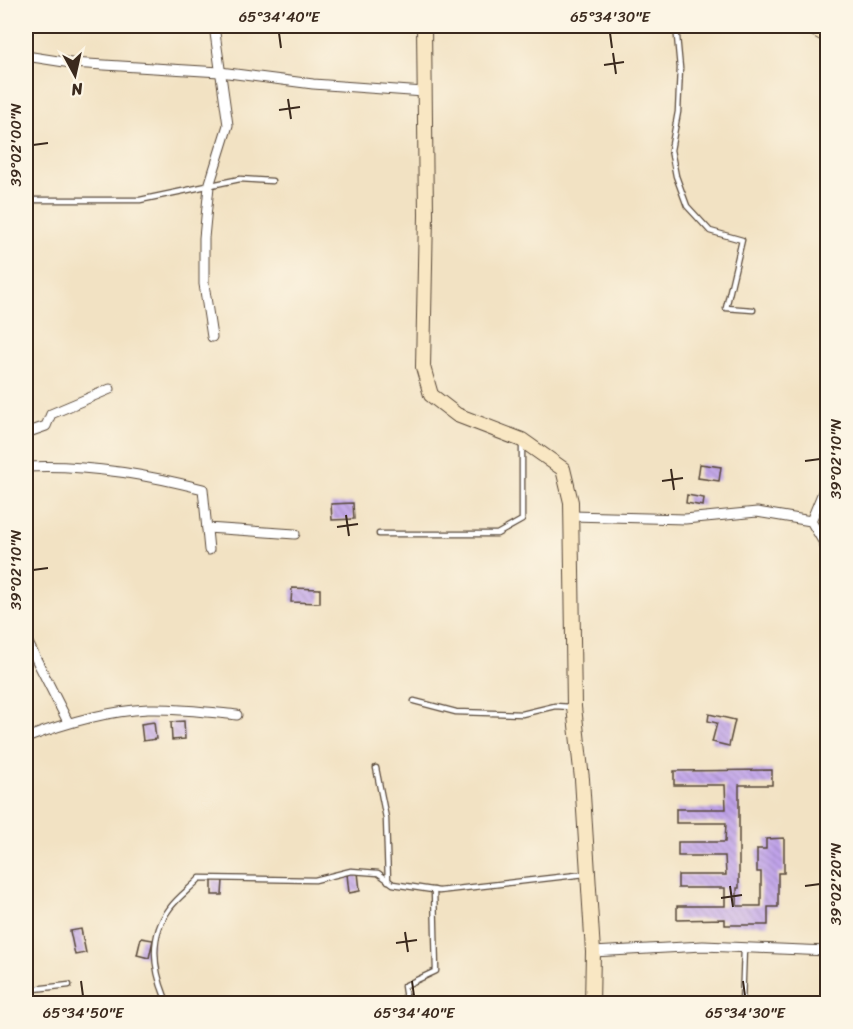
<svg xmlns="http://www.w3.org/2000/svg" width="853" height="1029" viewBox="0 0 853 1029" font-family="Sriracha,sans-serif">
  <style>
    .building { fill: url(#building-back-hatch) }
    .lines { fill: none; stroke-linecap: round; stroke-linejoin: round }
    .lane-casing { stroke: #564637; stroke-width: 7 }
    .street-casing { stroke: #564637; stroke-width: 11 }
    .secondary-casing { stroke: #564637; stroke-width: 16 }
    .lane { stroke: #fff; stroke-width: 4.5 }
    .street { stroke: #fff; stroke-width: 9 }
    .secondary { stroke: #f9e7c3; stroke-width: 14 }
    .ticks { fill: none; stroke: #3b2a1e; stroke-width: 2 }
    .neatline { fill: none; stroke: #3b2a1e; stroke-width: 2 }
    .ticks-label { font-size: 15px; text-anchor: middle; fill: #3b2a1e }
  </style>
  <defs>
    <pattern id="building-back-hatch" width="6" height="6" patternUnits="userSpaceOnUse" patternTransform="scale(1.5)"><rect width="6" height="6" fill="#c0a3ea"/><path d="M-1 5l2 2M0 0l6 6M5-1l2 2" fill="none" stroke="#9d85bd"/></pattern>
  </defs>
  <rect width="100%" height="100%" fill="#fcf5e5"/>
  <filter id="ink" filterUnits="userSpaceOnUse"><feTurbulence type="fractalNoise" baseFrequency=".0167" numOctaves="2"/><feDisplacementMap in="SourceGraphic" scale="12" xChannelSelector="R" yChannelSelector="G"/><feConvolveMatrix kernelMatrix="1 2 1 2 8 2 1 2 1" color-interpolation-filters="sRGB"/></filter>
  <filter id="wash" filterUnits="userSpaceOnUse"><feTurbulence type="fractalNoise" baseFrequency=".008" numOctaves="4" result="noise"/><feDisplacementMap in="SourceGraphic" scale="24" xChannelSelector="R" yChannelSelector="G"/><feGaussianBlur stdDeviation="1.35" result="paint"/><feColorMatrix in="noise" values="0 0 0 0 0 0 0 0 0 0 0 0 0 0 0 0 0 1.4 0 .05"/><feComposite in="paint" operator="in"/></filter>
  <g filter="url(#wash)">
    <rect width="100%" height="100%" fill="#f2e2c3"/>
    <g id="blocks">
      <g class="building">
        <path d="M 700,464 L 721,467 L 719,481 L 698,478 Z"/>
        <path d="M 687,495 L 704,498 L 703,506 L 686,503 Z"/>
        <path d="M 353,503 L 354,519 L 332,520 L 331,504 Z"/>
        <path d="M 292,588 L 320,589 L 320,603 L 291,602 Z"/>
        <path d="M 709,714 L 735,720 L 729,746 L 712,742 L 717,723 L 708,721 Z"/>
        <path d="M 184,721 L 185,739 L 172,740 L 171,722 Z"/>
        <path d="M 154,722 L 156,739 L 143,741 L 141,724 Z"/>
        <path d="M 772,770 L 772,785 L 739,785 L 739,888 L 737,888 L 737,906 L 761,906 L 761,872 L 757,872 L 757,849 L 766,849 L 766,839 L 784,838 L 784,873 L 778,873 L 778,907 L 768,907 L 768,925 L 725,925 L 725,919 L 677,920 L 677,906 L 725,906 L 725,888 L 678,888 L 678,875 L 726,875 L 725,856 L 678,856 L 678,842 L 725,842 L 726,823 L 676,823 L 676,809 L 726,809 L 725,785 L 674,785 L 674,771 Z"/>
        <path d="M 358,872 L 360,891 L 349,893 L 347,874 Z"/>
        <path d="M 212,880 L 223,880 L 222,895 L 212,895 Z"/>
        <path d="M 81,929 L 86,953 L 75,955 L 70,931 Z"/>
        <path d="M 141,938 L 153,940 L 149,958 L 137,955 Z"/>
      </g>
    </g>
  </g>
  <g filter="url(#ink)">
    <use href="#blocks" fill-opacity="0" stroke="#564637" stroke-width="1.5"/>
    <g class="lines">
      <defs>
        <g id="lane">
          <path d="M 676,26 L 680,68 L 678,112 L 671,150 L 676,176 L 687,206 L 710,231 L 742,240 L 726,308 L 753,310"/>
          <path d="M 26,200 L 140,200 L 240,179 L 272,181"/>
          <path d="M 379,534 L 497,534 L 522,520 L 522,442"/>
          <path d="M 414,701 L 456,712 L 522,714 L 555,706 L 571,707"/>
          <path d="M 376,768 L 386,818 L 388,881"/>
          <path d="M 26,990 L 69,985"/>
          <path d="M 165,997 C 153,967 149,936 170,908 C 178,897 191,888 200,878 L 315,880 L 351,871 L 378,873 L 393,884 L 439,891 L 585,874"/>
          <path d="M 406,999 L 404,986 L 436,971 L 434,890"/>
          <path d="M 742,1004 L 744,948"/>
        </g>
        <g id="street">
          <path d="M 26,56 L 71,63 L 220,72 L 313,84 L 424,92"/>
          <path d="M 212,337 L 204,284 L 204,238 L 209,186 L 228,125 L 214,26"/>
          <path d="M 26,433 L 46,426 L 51,414 L 110,389"/>
          <path d="M 26,467 C 86,464 145,474 203,489 L 209,550"/>
          <path d="M 572,516 L 685,519 L 757,512 L 811,521 L 824,543 L 828,557"/>
          <path d="M 811,521 L 828,480"/>
          <path d="M 207,528 L 295,534"/>
          <path d="M 26,639 L 68,722"/>
          <path d="M 26,738 C 65,723 106,711 148,709 C 178,708 208,712 237,715"/>
          <path d="M 593,952 L 703,946 L 828,951"/>
        </g>
        <g id="secondary">
          <path d="M 424,26 L 426,215 L 423,367 L 431,395 L 457,415 L 522,440 L 563,469 L 571,502 L 574,707 L 582,779 L 593,952 L 592,1004"/>
          <path d="M 809,26 L 828,36"/>
        </g>
      </defs>
      <use href="#lane" class="lane-casing"/>
      <use href="#street" class="street-casing"/>
      <use href="#secondary" class="secondary-casing"/>
      <use href="#lane" class="lane"/>
      <use href="#street" class="street"/>
      <use href="#secondary" class="secondary"/>
    </g>
  </g>
  <path class="ticks" d="M 279,33 L 281,48M 610,33 L 612,48M 613,53 L 616,74M 604,65 L 624,62M 288,99 L 291,119M 279,110 L 300,107M 33,145 L 48,143M 805,461 L 820,459M 671,469 L 674,490M 662,481 L 683,478M 346,515 L 349,536M 337,527 L 358,524M 33,570 L 48,568M 730,886 L 733,907M 805,886 L 820,884M 721,898 L 742,895M 405,932 L 408,952M 396,943 L 417,940M 81,981 L 83,996M 412,981 L 414,996M 743,981 L 745,996"/>
  <rect width="853" height="1029" fill="none" stroke="#fcf5e5" stroke-width="66"/>
  <g transform="translate(75 75) rotate(172)" stroke="#fcf5e5" stroke-width="4.5" paint-order="stroke">
  <path d="M0-4.5L10 22L0 15L-10 22Z" fill="#3b2a1e"/>
  <text y="-9" font-size="16" font-weight="bold" text-anchor="middle" fill="#3b2a1e">N</text>
  </g>
  <rect x="33" y="33" width="787" height="963" class="neatline"/>
  <g class="ticks-label">
    <text x="279" y="22">65°34'40"E</text>
    <text x="610" y="22">65°34'30"E</text>
    <text transform="translate(16 145) rotate(-90)" y="5">39°02'00"N</text>
    <text transform="translate(836 459) rotate(-90)" y="5">39°02'10"N</text>
    <text transform="translate(16 570) rotate(-90)" y="5">39°02'10"N</text>
    <text transform="translate(836 884) rotate(-90)" y="5">39°02'20"N</text>
    <text x="83" y="1018">65°34'50"E</text>
    <text x="414" y="1018">65°34'40"E</text>
    <text x="745" y="1018">65°34'30"E</text>
  </g>
</svg>
